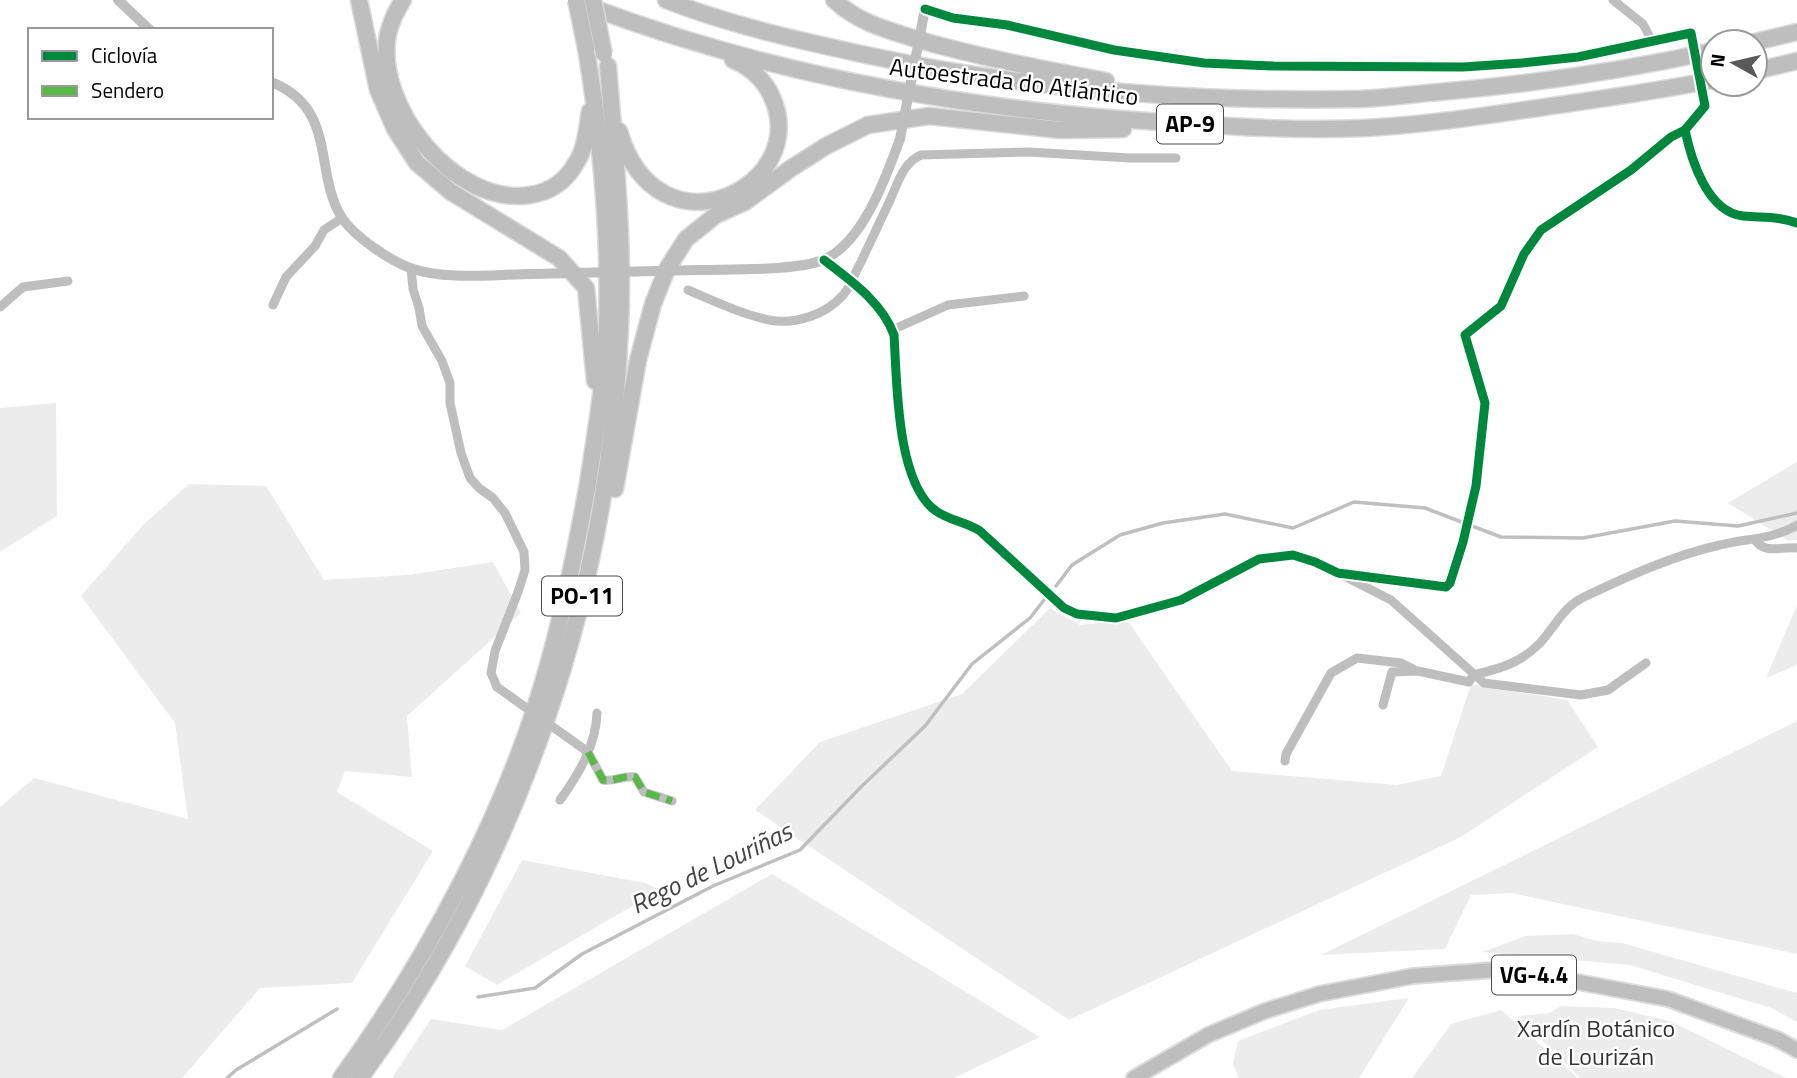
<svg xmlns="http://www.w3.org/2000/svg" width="1797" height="1078" viewBox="0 0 1797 1078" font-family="'Titillium Web',sans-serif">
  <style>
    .green { fill: #ececec }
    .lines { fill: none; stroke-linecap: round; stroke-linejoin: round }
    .stream { stroke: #bfbfbf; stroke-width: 3.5 }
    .minor-tunnel { stroke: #d9d9d9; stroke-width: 9; stroke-dasharray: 9 4.5; stroke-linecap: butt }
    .trunk-casing { stroke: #dbdbdb; stroke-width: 18 }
    .motorway-casing { stroke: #dbdbdb; stroke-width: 19 }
    .minor { stroke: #bebebe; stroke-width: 9 }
    .tertiary { stroke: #bebebe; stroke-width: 10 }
    .trunk { stroke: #bebebe; stroke-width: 14 }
    .motorway { stroke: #bebebe; stroke-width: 16 }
    .motorway-bridge-casing { stroke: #dbdbdb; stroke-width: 19; stroke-linecap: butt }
    .minor-bridge { stroke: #bebebe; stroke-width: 9 }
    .tertiary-bridge { stroke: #bebebe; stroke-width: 10 }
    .motorway-bridge { stroke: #bebebe; stroke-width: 16 }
    .quiet { stroke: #58b947; stroke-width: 7; stroke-dasharray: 14 7; stroke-linecap: butt }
    .cycleway-casing { stroke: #fff; stroke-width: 13 }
    .cycleway { stroke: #00873e; stroke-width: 9 }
    .labels { text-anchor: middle; stroke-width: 5; stroke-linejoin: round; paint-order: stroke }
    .shield { fill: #fff; stroke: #4c4c4c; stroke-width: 2 }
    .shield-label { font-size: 23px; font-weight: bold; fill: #000 }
    .street-label { font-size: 24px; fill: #000; stroke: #fff }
    .park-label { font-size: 24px; fill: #333; stroke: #fff }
    .water-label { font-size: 26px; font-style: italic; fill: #444; stroke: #fff }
  </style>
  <rect width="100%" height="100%" fill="#fff"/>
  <g class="green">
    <path d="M 56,403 L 57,516 L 0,552 L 0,408 Z"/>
    <path d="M 1797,462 L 1797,540 L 1789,541 L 1728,503 Z"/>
    <path d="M 189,484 L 266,486 L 324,580 L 408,575 L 493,562 L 521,613 L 407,716 L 412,777 L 345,771 L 337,792 L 433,851 L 352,983 L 260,988 L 182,1078 L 0,1078 L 0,807 L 34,778 L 188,819 L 175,723 L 81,596 L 144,524 Z"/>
    <path d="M 1797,605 L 1797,665 L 1766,678 Z"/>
    <path d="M 1050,608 L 1080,625 L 1127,620 L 1232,771 L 1397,785 L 1441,776 L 1471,684 L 1567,700 L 1598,747 L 1461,837 L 1069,1020 L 755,810 L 820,742 L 962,694 Z"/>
    <path d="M 1797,721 L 1797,954 L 1511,893 L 1471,895 L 1445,949 L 1321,955 Z"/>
    <path d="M 522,860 L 645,883 L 660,890 L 497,985 L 465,966 Z"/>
    <path d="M 772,874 L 1040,1037 L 954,1078 L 392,1078 L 431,1019 L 502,1030 Z"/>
    <path d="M 1572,934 L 1597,941 L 1622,943 L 1797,993 L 1797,1022 L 1771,1008 L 1630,965 L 1482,952 L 1526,936 Z"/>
    <path d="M 1409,998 L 1359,1078 L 1239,1078 L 1233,1064 L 1238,1041 L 1319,1010 Z"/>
    <path d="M 1561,1006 L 1614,1008 L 1670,1021 L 1786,1078 L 1580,1078 L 1518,1016 L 1549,1013 Z"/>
    <path d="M 1501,1010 L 1578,1078 L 1412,1078 L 1451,1024 Z"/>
  </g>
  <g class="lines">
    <g class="stream">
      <path d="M 1056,586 L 1072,565 L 1120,535 L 1163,523 L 1225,514 L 1293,528 L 1354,502 L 1425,508 L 1501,537 L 1583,538 L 1675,521 L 1738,526 L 1797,513"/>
      <path d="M 478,997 L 535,988 L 582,954 L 713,886 L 800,850 L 861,787 L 925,726 L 972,664 L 1030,618 L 1044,600"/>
      <path d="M 227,1078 L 236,1070 L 337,1009"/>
    </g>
    <path class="minor-tunnel" d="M 1695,52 L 1705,106"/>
    <defs>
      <path id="trunk" d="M 1134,1078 L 1208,1035 L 1265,1011 L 1319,994 L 1413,976 L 1494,970 L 1562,979 L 1668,999 L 1777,1039 L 1797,1050"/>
      <g id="motorway">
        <path d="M 359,0 L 378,90 L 395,129 L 417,163 L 451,192 L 559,258 L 586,288 L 595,381"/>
        <path d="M 403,0 C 396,11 391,22 388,34 C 374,106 455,207 530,195 C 550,192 566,181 576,163 C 586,148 587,128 590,111"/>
        <path d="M 666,0 C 732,26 802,41 871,56 C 1031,90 1196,102 1359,99 C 1386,98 1413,94 1439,92 C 1532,84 1622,71 1713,51"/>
        <path d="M 834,0 C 857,22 887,30 916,39 C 978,57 1042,69 1106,81"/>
        <path d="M 585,5 C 774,77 974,111 1176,123 C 1239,127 1302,131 1365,128 C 1421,125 1476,117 1531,109 C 1592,100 1653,92 1713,80"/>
        <path d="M 1755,42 L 1797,32"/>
        <path d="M 1755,71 L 1797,61"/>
        <path d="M 619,131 C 658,264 815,185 771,95 C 764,80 749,66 733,60"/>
        <path d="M 615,489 L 638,360 L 653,304 L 667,269 L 686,239 L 716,215 L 745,202 L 790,169 L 826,146 L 868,125 L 929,116 L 1060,130 L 1123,129"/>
        <path d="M 341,1078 C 428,958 509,808 548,665 C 565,605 577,544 588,483 C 596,431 605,378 607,326 C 610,233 601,139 586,48"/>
        <path d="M 360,1078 C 518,865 610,592 620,328 C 624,241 615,153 608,66"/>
      </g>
    </defs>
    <use href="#trunk" class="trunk-casing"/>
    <use href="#motorway" class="motorway-casing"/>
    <g class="minor">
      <path d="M 1613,0 L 1643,24 L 1652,41"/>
      <path d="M 925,9 L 953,18 L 1007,25 L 1114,50 L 1204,63 L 1274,66 L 1463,67 L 1522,63 L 1578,57 L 1691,33 L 1693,40"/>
      <path d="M 1705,106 L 1685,130 C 1691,159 1707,212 1743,216 C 1762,218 1779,216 1797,223"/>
      <path d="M 824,260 C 850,280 882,302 894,335 C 897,380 896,483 936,511 C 948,520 966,522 980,531 L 1064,608 L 1077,614 L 1116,618 L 1181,600 L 1259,559 L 1293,555 L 1315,562 L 1338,573 L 1446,587 L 1450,583 L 1463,542 L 1476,486 L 1485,403 L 1465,335 L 1501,306 L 1524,254 L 1541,230 L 1631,170 L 1671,137 L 1685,130"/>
      <path d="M 411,268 L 413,289 L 419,308 L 422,326 L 442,361 L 450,383 L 450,403 L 461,453 L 470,478 L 479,488 L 493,498 L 505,513 L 524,552 L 525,570 L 518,592 L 495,651 L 491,673 L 497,687"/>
      <path d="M 688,290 C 714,301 741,314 769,320 C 794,325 826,315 843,295 C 851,286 855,272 861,262 C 871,241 881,219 891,198 C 898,182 904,162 921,155 L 1029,152 L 1130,158 L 1176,158"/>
      <path d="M 273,305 L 286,277 L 315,246 L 324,230 L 342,218"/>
      <path d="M 0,307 L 23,287 L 68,281"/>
      <path d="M 892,330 L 948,305 L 1024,296"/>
      <path d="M 1755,540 C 1765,555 1782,546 1797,548"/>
      <path d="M 1346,577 L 1391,600 L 1484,683 L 1581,695 L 1608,690 L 1646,663"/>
      <path d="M 1383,705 L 1392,672 L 1418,671 L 1469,682 L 1473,675 C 1499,669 1521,663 1540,643 C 1555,627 1563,607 1584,597 C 1626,577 1674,555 1720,545 C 1747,538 1772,540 1797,525"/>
      <path d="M 588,752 L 603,780 C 615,782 623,775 635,777 L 644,792 L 672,801"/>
      <path d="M 1285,761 L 1286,754 L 1331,673 L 1357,658 L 1401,663 L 1413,669"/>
      <path d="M 560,800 C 579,774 596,745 597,713"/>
    </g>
    <g class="tertiary">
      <path d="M 118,0 L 150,30"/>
      <path d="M 271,82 C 338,108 313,172 342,218 C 355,237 389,260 410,268 C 448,281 494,274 533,274"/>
      <path d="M 698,270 C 730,269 796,271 823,260 C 863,243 886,177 900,139"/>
    </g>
    <use href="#trunk" class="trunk"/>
    <use href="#motorway" class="motorway"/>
    <defs>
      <g id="motorway-bridge">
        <path d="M 576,0 L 586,48"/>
        <path d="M 593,0 L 604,54"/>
      </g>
    </defs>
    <use href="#motorway-bridge" class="motorway-bridge-casing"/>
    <path class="minor-bridge" d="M 497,687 L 588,752"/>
    <g class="tertiary-bridge">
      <path d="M 900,139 L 925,9"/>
      <path d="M 533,274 L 698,270"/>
    </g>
    <use href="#motorway-bridge" class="motorway-bridge"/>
    <path class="quiet" d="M 588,752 L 603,780 C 615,782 623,775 635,777 L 644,792 L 672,801"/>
    <defs>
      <g id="cycleway">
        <path d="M 925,9 L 953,18 L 1007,25 L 1114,50 L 1204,63 L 1274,66 L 1463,67 L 1522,63 L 1578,57 L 1691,33 L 1705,106 L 1685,130 C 1691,159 1707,212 1743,216 C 1762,218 1779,216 1797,223"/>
        <path d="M 824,260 C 850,280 882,302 894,335 C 897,380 896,483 936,511 C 948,520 966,522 980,531 L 1064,608 L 1077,614 L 1116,618 L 1181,600 L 1259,559 L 1293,555 L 1315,562 L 1338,573 L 1446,587 L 1450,583 L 1463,542 L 1476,486 L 1485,403 L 1465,335 L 1501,306 L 1524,254 L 1541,230 L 1631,170 L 1671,137 L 1685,130"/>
      </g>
    </defs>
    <use href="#cycleway" class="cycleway-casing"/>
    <use href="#cycleway" class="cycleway"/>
  </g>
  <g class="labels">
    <g class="shield">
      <rect x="1157" y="104.5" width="66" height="39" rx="5"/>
      <rect x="542" y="576.5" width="80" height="39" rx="5"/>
      <rect x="1492" y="955.5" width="84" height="39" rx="5"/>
    </g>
    <g class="shield-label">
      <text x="1190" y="132">AP-9</text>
      <text x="582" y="604">PO-11</text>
      <text x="1534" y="983">VG-4.4</text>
    </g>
    <g class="street-label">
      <text transform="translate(1014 82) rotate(7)" y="8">Autoestrada do Atlántico</text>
    </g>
    <g class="park-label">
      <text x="1596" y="1037">Xardín Botánico<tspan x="1596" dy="28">de Lourizán</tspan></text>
    </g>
    <g class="water-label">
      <text transform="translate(711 868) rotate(-26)" y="9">Rego de Louriñas</text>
    </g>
  </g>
  <rect x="28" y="28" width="245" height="91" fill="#ffffff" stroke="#999999" stroke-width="2"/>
  <rect x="42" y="51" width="35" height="10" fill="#00873e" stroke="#999999" stroke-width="2"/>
  <text x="91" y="63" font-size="21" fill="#000000">Ciclovía</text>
  <rect x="42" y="86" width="35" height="10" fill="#58b947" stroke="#999999" stroke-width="2"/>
  <text x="91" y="98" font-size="21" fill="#000000">Sendero</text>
  <g transform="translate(1734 63) rotate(278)"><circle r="33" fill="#ffffff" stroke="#999999" stroke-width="2"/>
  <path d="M0-5L12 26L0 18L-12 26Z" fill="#595959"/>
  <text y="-10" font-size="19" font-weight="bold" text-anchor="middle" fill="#000000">N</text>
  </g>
</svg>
